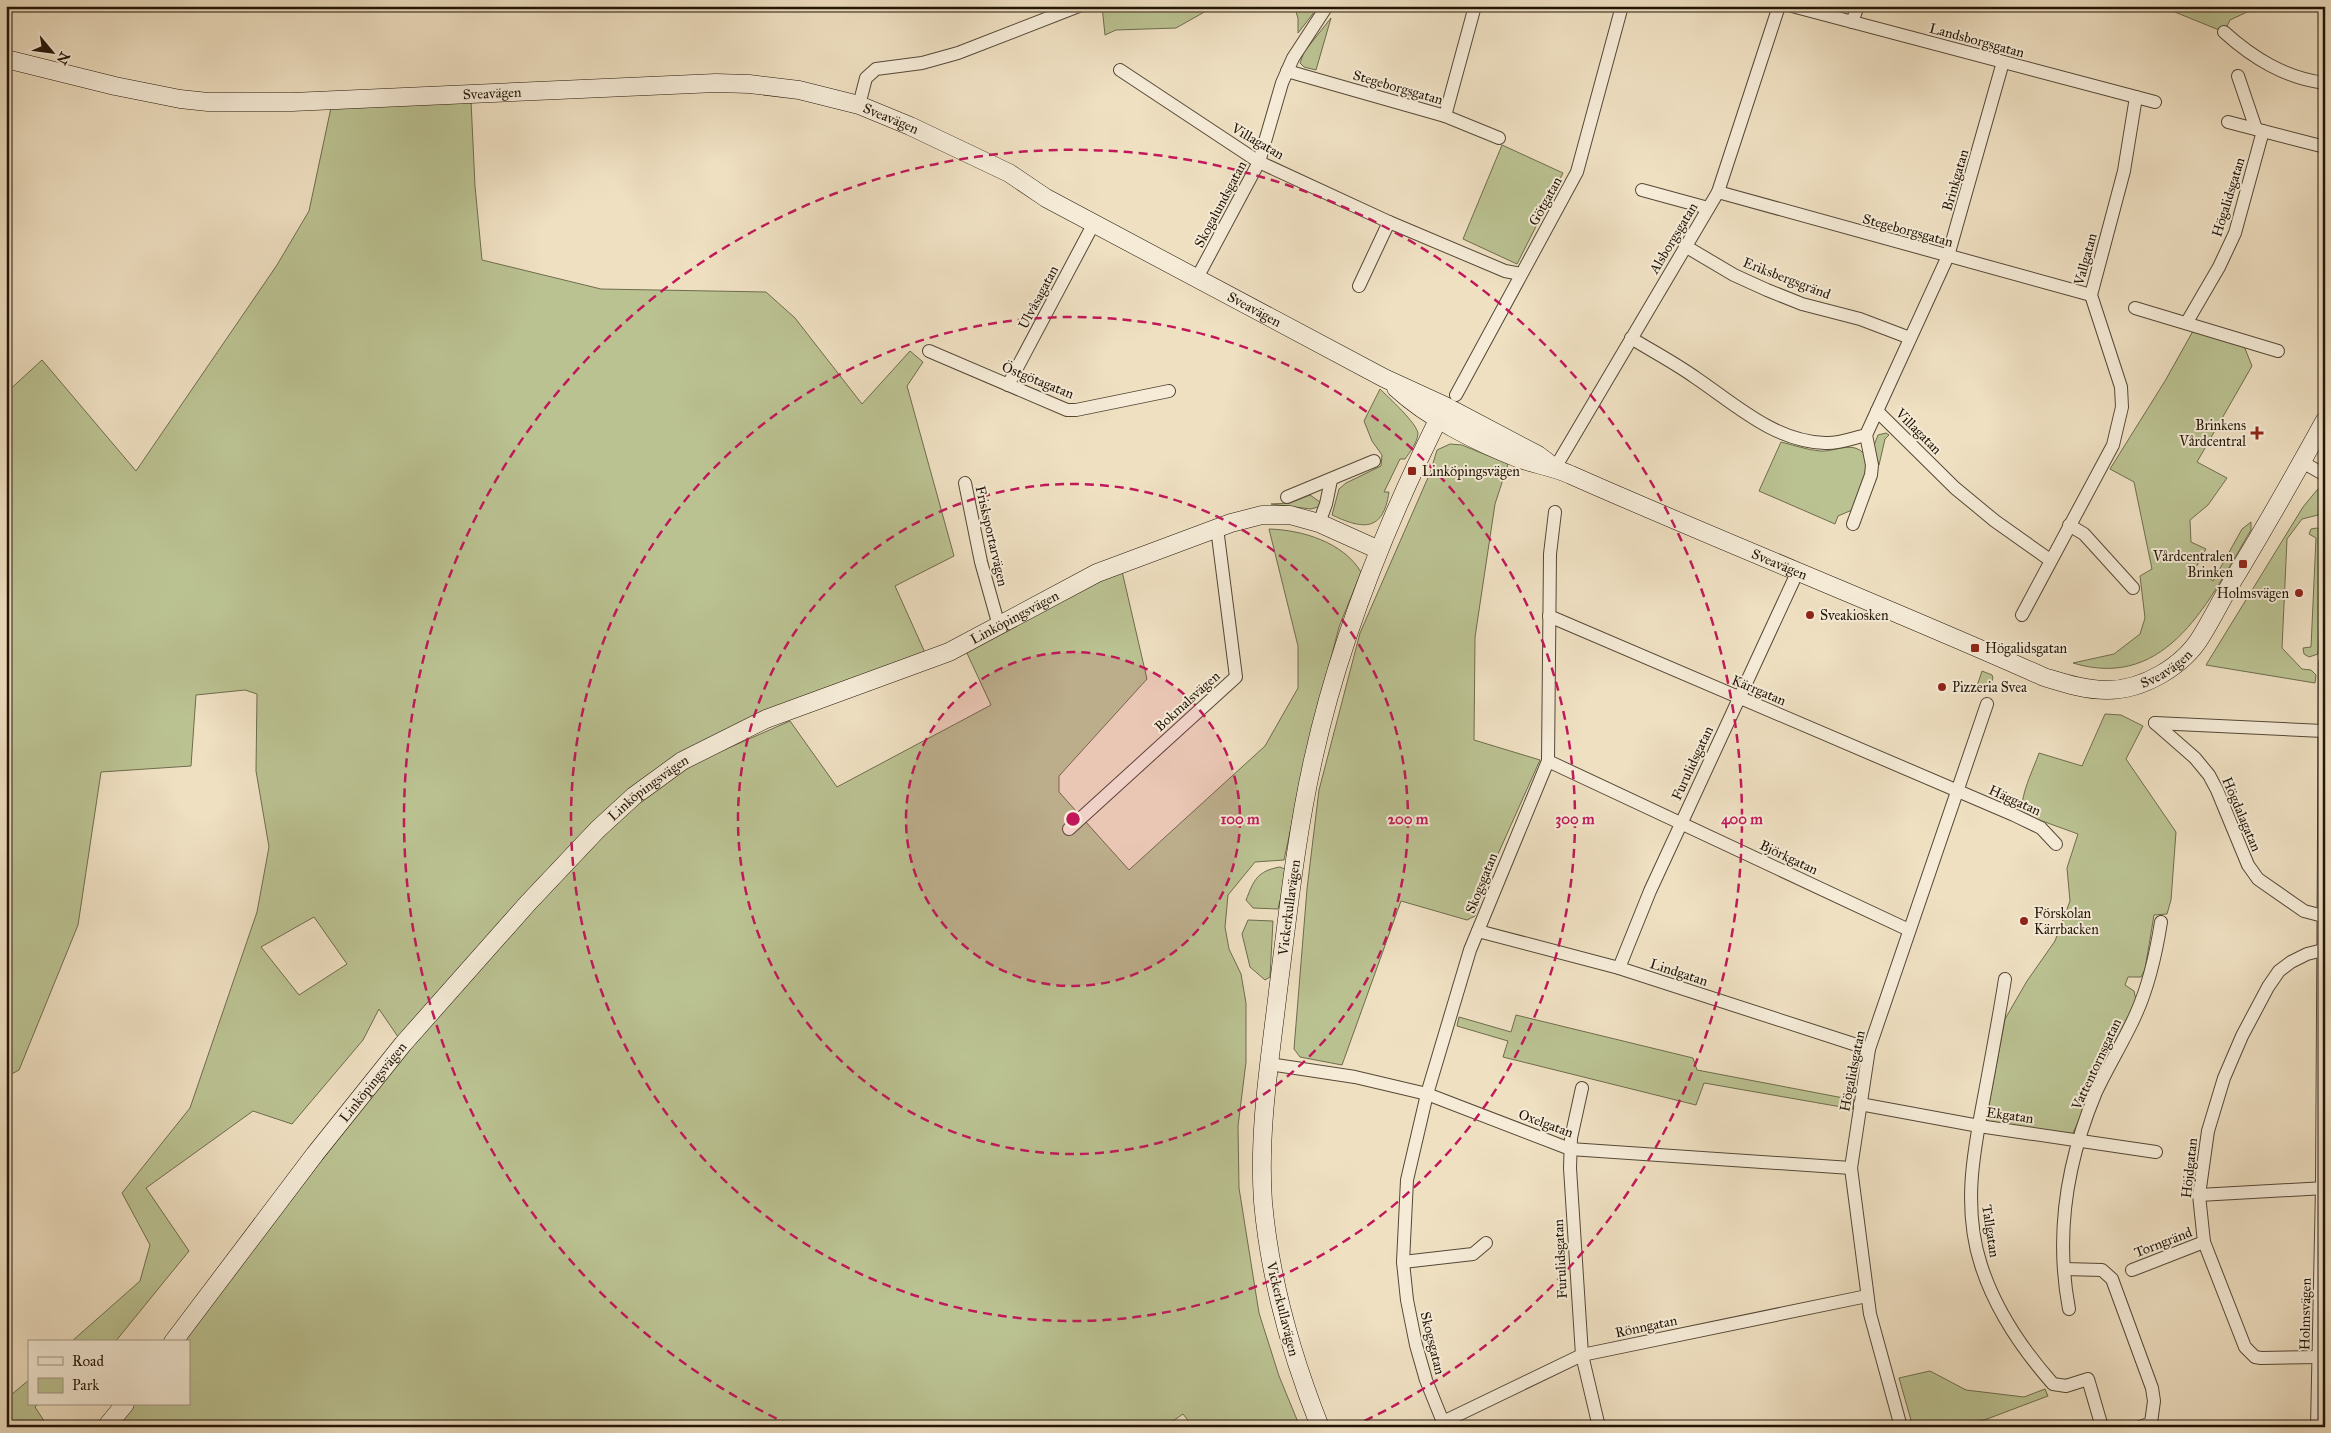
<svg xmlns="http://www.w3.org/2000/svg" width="2331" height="1433" viewBox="0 0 2331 1433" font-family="'IM FELL Great Primer',serif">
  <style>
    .green { fill: #bbc292; stroke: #6e6c4c; fill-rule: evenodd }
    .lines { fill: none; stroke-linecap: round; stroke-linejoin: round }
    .street-casing { stroke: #554836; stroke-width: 14 }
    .secondary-casing { stroke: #221507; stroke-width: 19 }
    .street { stroke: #f5ebd7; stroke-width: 12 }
    .secondary { stroke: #f5ebd7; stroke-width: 18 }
    .ring { fill: none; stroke: #c2185b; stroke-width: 2.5; stroke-dasharray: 9 6 }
    .poi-dot { fill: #8f2418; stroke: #f5ebd7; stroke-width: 2 }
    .labels { text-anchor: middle; stroke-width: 4; stroke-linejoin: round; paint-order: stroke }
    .street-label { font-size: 14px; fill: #221507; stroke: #f5ebd7 }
    .poi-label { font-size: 14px; fill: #221507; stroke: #f5ebd7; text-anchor: start }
    .centre { fill: #c2185b; stroke: #f5ebd7; stroke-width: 2.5 }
    .ring-label { font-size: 15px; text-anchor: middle; font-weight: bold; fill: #c2185b; stroke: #f5ebd7; stroke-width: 4; stroke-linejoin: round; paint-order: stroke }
  </style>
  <rect width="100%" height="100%" fill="#efe0c2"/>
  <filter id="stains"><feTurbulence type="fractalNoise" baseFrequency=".004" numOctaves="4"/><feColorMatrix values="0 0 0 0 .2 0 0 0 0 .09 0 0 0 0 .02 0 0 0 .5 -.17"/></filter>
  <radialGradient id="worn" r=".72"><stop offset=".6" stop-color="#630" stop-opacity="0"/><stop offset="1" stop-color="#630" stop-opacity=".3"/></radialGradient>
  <g class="green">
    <path d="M 1102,6 L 1215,6 L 1176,28 L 1116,30 L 1105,35 Z"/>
    <path d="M 1294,6 L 1319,6 L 1298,33 L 1298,18 Z"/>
    <path d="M 2160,6 L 2260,6 L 2230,20 L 2224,32 Z"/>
    <path d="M 1331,18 L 1316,70 L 1304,67 L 1300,63 L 1304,52 Z"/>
    <path d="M 471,101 L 475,186 L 482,260 L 601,289 L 766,292 L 795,318 L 862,404 L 910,351 L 923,362 L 907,386 L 954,556 L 895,586 L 931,666 L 785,704 L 710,756 L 790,721 L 837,787 L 991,705 L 966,651 L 1121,567 L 1147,679 L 1059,776 L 1059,792 L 1129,870 L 1265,746 L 1298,688 L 1298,646 L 1269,529 C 1302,530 1343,542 1361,572 L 1339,627 L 1309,743 L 1284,860 L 1255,862 L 1228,895 L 1225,927 L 1229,949 L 1241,974 L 1246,1003 L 1246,1062 L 1238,1126 L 1239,1188 L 1259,1313 L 1279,1376 L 1300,1427 L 1193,1427 L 1183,1414 L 1164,1427 L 116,1427 L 134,1404 L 189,1404 L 189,1342 L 181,1342 L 407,1050 L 379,1009 L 363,1040 L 292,1124 L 253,1111 L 146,1188 L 189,1251 L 115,1342 L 71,1342 L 140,1281 L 150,1245 L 122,1193 L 190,1108 L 257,912 L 269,847 L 256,771 L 257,694 L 245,690 L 196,695 L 191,766 L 101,772 L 78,925 L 19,1070 L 6,1077 L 6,393 L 42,360 L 136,471 L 277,265 L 309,211 L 332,103 ZM 314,917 L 347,964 L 299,995 L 261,947 Z"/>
    <path d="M 1502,145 L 1563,173 L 1517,264 L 1463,239 Z"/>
    <path d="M 2193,331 L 2244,346 L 2252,366 L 2197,462 L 2227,478 L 2208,505 L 2190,520 L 2191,542 L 2206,549 L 2195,569 L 2213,581 L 2242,529 L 2251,522 L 2251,530 C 2210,598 2169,692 2073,663 L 2114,654 L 2140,634 L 2145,618 L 2140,576 L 2152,569 L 2134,482 L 2110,469 L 2165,381 Z"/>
    <path d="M 1380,389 C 1388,397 1418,424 1418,434 C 1417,443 1410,452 1405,459 L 1400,459 L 1384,492 L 1389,492 C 1383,533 1362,529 1332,515 L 1339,489 L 1346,483 L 1381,466 L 1382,455 L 1372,441 L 1364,421 Z"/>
    <path d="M 1886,433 L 1889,435 L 1885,439 L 1879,465 L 1873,448 L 1878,435 Z"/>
    <path d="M 1781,442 C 1794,445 1807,450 1820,451 C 1831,452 1845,445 1855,448 C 1880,455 1858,495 1852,510 L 1838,516 L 1835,524 L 1759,491 Z"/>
    <path d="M 1450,444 L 1462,445 L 1508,464 L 1495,504 L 1475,637 L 1474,740 L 1540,760 L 1498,854 L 1475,916 L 1467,920 L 1401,901 L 1342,1065 L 1300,1057 L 1294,1049 L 1307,889 L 1319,790 L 1360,633 L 1430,473 L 1437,450 Z"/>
    <path d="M 2322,488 L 2324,507 L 2318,515 L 2302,519 L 2287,539 L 2282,648 L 2302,669 L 2311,670 L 2316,675 L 2315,683 L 2206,665 L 2303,507 L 2317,490 Z"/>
    <path d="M 1310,495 L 1320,502 L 1318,507 L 1311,509 L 1271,504 L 1290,503 Z"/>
    <path d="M 2317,528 L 2324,530 L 2325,539 L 2318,654 L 2309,657 L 2304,654 L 2303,648 L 2311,647 L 2316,538 L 2309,534 L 2311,529 Z"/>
    <path d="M 1982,671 L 1992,675 L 1993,678 L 1988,691 L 1977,686 Z"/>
    <path d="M 2105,714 L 2121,715 L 2143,726 L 2126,759 L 2176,832 L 2171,900 L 2167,914 L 2154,915 L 2145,969 L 2141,977 L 2128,977 L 2125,985 L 2134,991 L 2136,1000 L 2072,1135 L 1985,1125 L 2005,1019 L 2027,981 L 2055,941 L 2070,901 L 2067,868 L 2078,834 L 2023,814 C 2018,799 2034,768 2039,753 L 2082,766 Z"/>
    <path d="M 1280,867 L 1287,870 L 1278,909 L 1253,908 L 1246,900 C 1254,880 1257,871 1280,867 Z"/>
    <path d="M 1248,920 L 1273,921 L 1270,977 L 1265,980 L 1250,967 L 1242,934 Z"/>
    <path d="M 1516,1015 L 1693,1058 L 1697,1070 L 1854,1100 L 1853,1109 L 1704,1083 L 1696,1105 L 1503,1057 L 1508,1041 L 1457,1026 L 1459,1017 L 1511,1032 Z"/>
    <path d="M 1930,1371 L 1966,1390 L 2024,1397 L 2045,1389 L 2048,1396 L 1987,1419 L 1957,1427 L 1913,1427 L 1899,1378 Z"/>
    <path d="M 29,1380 L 29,1404 L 38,1404 L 35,1407 L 48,1427 L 6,1427 L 6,1399 Z"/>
  </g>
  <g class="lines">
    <defs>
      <g id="street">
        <path d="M 1792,6 L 2155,102"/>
        <path d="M 1852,22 L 1858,6"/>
        <path d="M 2224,32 C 2253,58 2285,78 2325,83"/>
        <path d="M 1120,70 L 1259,162 L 1389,222 L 1505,271 L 1521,274"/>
        <path d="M 1287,71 L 1445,116 L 1499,138"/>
        <path d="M 2238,76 L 2256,129"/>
        <path d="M 859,105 L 866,78 L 876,69 L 922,63 L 958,53 L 1079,6"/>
        <path d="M 1445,116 L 1475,6"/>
        <path d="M 2228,122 L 2325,147"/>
        <path d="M 1642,190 L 1708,208"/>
        <path d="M 1718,192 L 2091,295"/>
        <path d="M 1685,246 L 1734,275 L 1767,290 L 1802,304 L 1860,319 L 1910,338"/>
        <path d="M 1197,278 L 1259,162 L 1282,83 L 1293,58 L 1327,6"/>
        <path d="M 1359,286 L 1389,222"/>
        <path d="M 2135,308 L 2278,351"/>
        <path d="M 2187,322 L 2219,267 L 2235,233 L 2263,131"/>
        <path d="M 1631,338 C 1652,351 1675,363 1696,378 C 1736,405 1774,441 1825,443 C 1838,444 1853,438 1866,435 L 1877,411 L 1955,488 L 1995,521 L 2050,560"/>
        <path d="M 929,351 L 1067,410 L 1076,410 L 1169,391"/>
        <path d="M 1008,385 L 1094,223"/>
        <path d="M 1456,395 L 1577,172 L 1622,6"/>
        <path d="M 1877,411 L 1948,256 L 2003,62"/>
        <path d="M 2302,462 L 2325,475"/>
        <path d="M 1555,468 L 1718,192 L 1779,6"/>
        <path d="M 965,483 L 981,562 L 999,626"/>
        <path d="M 1287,497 L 1374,461"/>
        <path d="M 1319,523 L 1326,504 L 1331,480"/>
        <path d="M 1853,524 L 1871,475 L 1872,465 L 1866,435"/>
        <path d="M 2069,525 L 2084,534 L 2133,588"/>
        <path d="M 2022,615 L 2113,445 L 2122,407 L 2121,387 L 2091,295 L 2124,171 L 2136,97"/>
        <path d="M 1549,616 L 2014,815 L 2041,828 L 2056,844"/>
        <path d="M 2155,723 L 2195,758 L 2209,775 L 2217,790 L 2248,865 L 2258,879 L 2304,911 L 2323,916"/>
        <path d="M 2155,723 L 2323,731"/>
        <path d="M 1548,761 L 1909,930"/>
        <path d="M 1069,829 L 1236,677 L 1217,528"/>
        <path d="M 1478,931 L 1619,968 L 1869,1049"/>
        <path d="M 1619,968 L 1650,891 L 1797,573"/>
        <path d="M 2005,979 C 1999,1017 1992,1054 1985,1092 C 1974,1149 1962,1207 1981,1265 C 1995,1309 2022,1349 2053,1384 L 2066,1386 L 2088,1379 L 2102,1427"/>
        <path d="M 1269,1064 L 1355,1077 L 1427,1094 L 1570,1149 L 1851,1168"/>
        <path d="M 1582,1088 L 1571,1138 L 1570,1168 L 1582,1355 L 1599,1427"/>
        <path d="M 1860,1104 L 1979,1126 L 2156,1152"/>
        <path d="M 2199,1195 L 2325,1188"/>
        <path d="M 1403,1262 L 1473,1254 L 1486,1243"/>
        <path d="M 2064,1269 L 2102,1270 L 2112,1279 L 2152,1388 L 2154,1401 L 2151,1423 L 2140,1427"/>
        <path d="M 2132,1270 L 2204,1242"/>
        <path d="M 2069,1309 C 2055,1235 2067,1161 2096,1092 C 2108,1066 2124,1041 2136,1014 C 2149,985 2156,954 2161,922"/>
        <path d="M 2320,1357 L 2261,1358 L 2255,1357 L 2245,1347 L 2204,1242 L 2199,1195 L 2208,1131 L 2224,1078 L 2242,1036 L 2268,987 L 2279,971 L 2291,962 L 2307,954 L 2323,950"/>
        <path d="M 1443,1422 L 1582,1355 L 1867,1296"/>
        <path d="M 1445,1427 L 1426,1380 L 1416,1345 L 1407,1300 L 1403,1262 L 1407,1180 L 1427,1094 L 1470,950 L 1548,761 L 1550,554 L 1555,512"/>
        <path d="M 1901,1427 L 1870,1314 L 1851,1168 L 1869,1049 L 1987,704"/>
        <path d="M 2317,1427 L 2322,1188 L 2325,662"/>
      </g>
      <g id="secondary">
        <path id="s1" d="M 6,59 L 115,86 L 180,99 L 208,102 L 292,102 L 716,83 L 749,84 L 799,90 L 859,105 L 910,126 L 1009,173 L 1046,198 L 1384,378 L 1445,406 L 1538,455 L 1555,468"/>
        <path id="s2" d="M 1396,388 C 1428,418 1479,443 1520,459 C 1537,465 1554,467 1571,475 C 1727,544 1887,607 2044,677 C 2064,683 2085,690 2107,690 C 2143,690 2184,666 2202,635 C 2215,614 2225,592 2238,572 C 2268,522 2297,471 2325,420"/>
        <path id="s3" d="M 173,1342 L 315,1154 L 403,1044 L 528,903 L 598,829 L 634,796 L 682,761 L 766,719 L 949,652 L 1097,573 L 1231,523 L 1262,515 L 1290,515 L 1319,523 L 1379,550"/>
        <path d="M 106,1427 L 125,1404"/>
        <path id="s4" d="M 1320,1427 C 1291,1354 1270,1280 1263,1202 C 1258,1131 1270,1060 1278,991 C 1288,913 1296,836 1313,760 C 1340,637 1387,521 1444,408"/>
      </g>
    </defs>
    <use href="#street" class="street-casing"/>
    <use href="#secondary" class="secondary-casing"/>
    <use href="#street" class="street"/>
    <use href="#secondary" class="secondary"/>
  </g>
  <circle cx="1073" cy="819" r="167" fill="#c2185b" fill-opacity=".12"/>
  <g class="ring">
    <circle cx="1073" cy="819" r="167"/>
    <circle cx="1073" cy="819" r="335"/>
    <circle cx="1073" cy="819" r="502"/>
    <path d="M790 1425A669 669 0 1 1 1356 1425"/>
  </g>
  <g class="poi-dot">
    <path d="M2254.5 425.5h5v5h5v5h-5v5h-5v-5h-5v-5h5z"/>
    <rect x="1407" y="466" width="10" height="10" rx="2.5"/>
    <rect x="2238" y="559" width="10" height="10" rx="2.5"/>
    <circle cx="2299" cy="593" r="5"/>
    <circle cx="1810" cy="615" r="5"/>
    <rect x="1970" y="643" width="10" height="10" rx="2.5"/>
    <circle cx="1942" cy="687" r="5"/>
    <circle cx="2024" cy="921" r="5"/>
  </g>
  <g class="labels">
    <g class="street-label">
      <text transform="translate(1977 40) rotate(15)" y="5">Landsborgsgatan</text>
      <text transform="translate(1398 87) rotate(16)" y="5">Stegeborgsgatan</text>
      <text dy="5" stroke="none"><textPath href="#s1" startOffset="491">Sveavägen</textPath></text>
      <text dy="5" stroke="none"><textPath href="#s1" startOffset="895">Sveavägen</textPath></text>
      <text transform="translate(1258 141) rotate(30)" y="5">Villagatan</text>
      <text transform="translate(1955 180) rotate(-74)" y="5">Brinkgatan</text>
      <text transform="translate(2228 197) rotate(-73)" y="5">Högalidsgatan</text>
      <text transform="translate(1545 201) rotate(-61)" y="5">Götgatan</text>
      <text transform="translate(1220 204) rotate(-62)" y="5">Skogalundsgatan</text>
      <text transform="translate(1908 230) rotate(15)" y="5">Stegeborgsgatan</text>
      <text transform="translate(1673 238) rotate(-59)" y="5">Alsborgsgatan</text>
      <text transform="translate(2085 259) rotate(-75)" y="5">Vallgatan</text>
      <text transform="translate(1787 278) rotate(21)" y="5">Eriksbergsgränd</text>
      <text transform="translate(1038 297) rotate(-62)" y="5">Ulvåsagatan</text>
      <text dy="5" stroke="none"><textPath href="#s1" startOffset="1306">Sveavägen</textPath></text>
      <text transform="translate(1038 380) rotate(22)" y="5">Östgötagatan</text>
      <text transform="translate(1919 431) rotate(45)" y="5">Villagatan</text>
      <text transform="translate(992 536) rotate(77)" y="5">Frisksportarvägen</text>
      <text dy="5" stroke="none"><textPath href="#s2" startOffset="424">Sveavägen</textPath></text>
      <text dy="5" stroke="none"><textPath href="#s3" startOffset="1138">Linköpingsvägen</textPath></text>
      <text dy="5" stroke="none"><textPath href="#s2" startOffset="840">Sveavägen</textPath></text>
      <text transform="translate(1759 690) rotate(23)" y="5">Kärrgatan</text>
      <text transform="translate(1187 701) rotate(-42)" y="5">Bokmalsvägen</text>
      <text transform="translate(1692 763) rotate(-65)" y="5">Furulidsgatan</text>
      <text dy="5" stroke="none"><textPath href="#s3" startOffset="732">Linköpingsvägen</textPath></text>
      <text transform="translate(2015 800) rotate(24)" y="5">Häggatan</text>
      <text transform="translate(2242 814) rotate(67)" y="5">Högdalagatan</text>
      <text transform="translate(1789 857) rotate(25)" y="5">Björkgatan</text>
      <text transform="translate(1481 883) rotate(-68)" y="5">Skogsgatan</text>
      <text dy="5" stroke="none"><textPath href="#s4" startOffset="529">Vickerkullavägen</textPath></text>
      <text transform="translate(1679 972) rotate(18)" y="5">Lindgatan</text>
      <text transform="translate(2096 1064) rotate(-65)" y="5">Vattentornsgatan</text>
      <text transform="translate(1852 1071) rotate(-79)" y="5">Högalidsgatan</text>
      <text dy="5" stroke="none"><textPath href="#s3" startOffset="328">Linköpingsvägen</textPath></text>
      <text transform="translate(2010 1115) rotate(8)" y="5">Ekgatan</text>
      <text transform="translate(1546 1123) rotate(20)" y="5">Oxelgatan</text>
      <text transform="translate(2189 1168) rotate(-84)" y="5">Höjdgatan</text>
      <text transform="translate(1991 1231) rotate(81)" y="5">Tallgatan</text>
      <text transform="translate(2163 1242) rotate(-21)" y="5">Torngränd</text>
      <text transform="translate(1560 1259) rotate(-93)" y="5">Furulidsgatan</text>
      <text transform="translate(1283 1309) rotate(76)" y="5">Vickerkullavägen</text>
      <text transform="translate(2305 1314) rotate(-89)" y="5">Holmsvägen</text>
      <text transform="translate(1646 1326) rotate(-12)" y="5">Rönngatan</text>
      <text transform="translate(1433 1343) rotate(76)" y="5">Skogsgatan</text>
    </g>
    <g class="poi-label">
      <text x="2246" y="430" text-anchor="end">Brinkens<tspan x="2246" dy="16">Vårdcentral</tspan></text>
      <text x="1422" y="476">Linköpingsvägen</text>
      <text x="2233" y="561" text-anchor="end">Vårdcentralen<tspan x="2233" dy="16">Brinken</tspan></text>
      <text x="2289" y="598" text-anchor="end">Holmsvägen</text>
      <text x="1820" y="620">Sveakiosken</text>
      <text x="1985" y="653">Högalidsgatan</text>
      <text x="1952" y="692">Pizzeria Svea</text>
      <text x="2034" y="918">Förskolan<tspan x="2034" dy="16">Kärrbacken</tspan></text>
    </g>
  </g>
  <circle cx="1073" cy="819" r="8" class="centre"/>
  <g class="ring-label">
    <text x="1240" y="824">100 m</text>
    <text x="1408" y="824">200 m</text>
    <text x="1575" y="824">300 m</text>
    <text x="1742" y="824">400 m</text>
  </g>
  <rect width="2331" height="1433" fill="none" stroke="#efe0c2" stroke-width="25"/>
  <rect x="8" y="8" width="2316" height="1418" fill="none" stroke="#221507" stroke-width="2.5"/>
  <rect x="12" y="12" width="2306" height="1408" fill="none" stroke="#221507"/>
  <rect x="28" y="1340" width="162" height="65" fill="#f5ebd7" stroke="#a19584"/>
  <rect x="38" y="1357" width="25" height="8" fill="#f5ebd7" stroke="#a19584"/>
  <text x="72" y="1366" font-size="15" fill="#221507">Road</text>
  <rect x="38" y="1378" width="25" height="15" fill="#bbc292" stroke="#a19584"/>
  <text x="72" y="1390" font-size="15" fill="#221507">Park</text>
  <g transform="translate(52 52) rotate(119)" stroke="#f5ebd7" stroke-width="4" paint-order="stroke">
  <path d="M0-4L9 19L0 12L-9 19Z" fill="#221507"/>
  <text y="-8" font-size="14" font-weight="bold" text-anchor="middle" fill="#221507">N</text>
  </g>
  <rect width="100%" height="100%" filter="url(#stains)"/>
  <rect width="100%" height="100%" fill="url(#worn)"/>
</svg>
